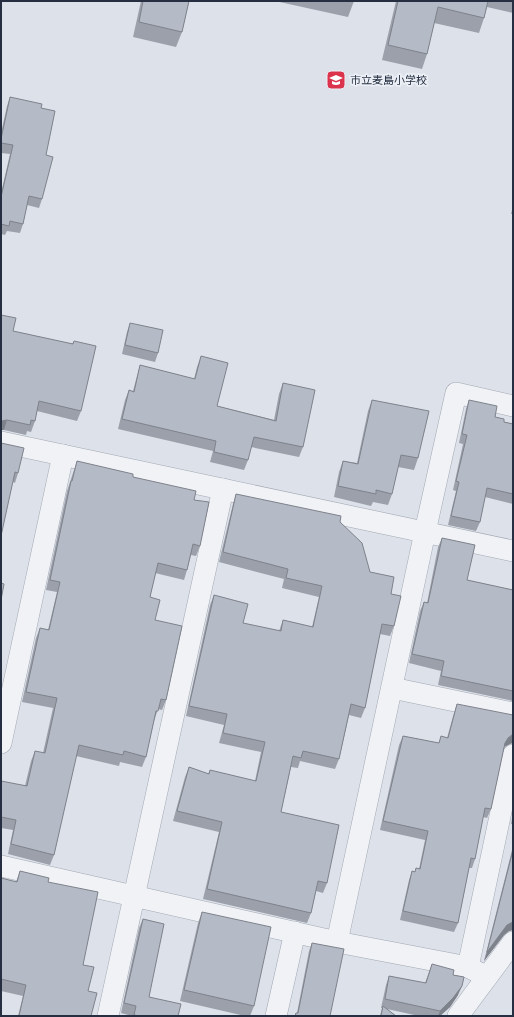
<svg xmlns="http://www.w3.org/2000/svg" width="514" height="1017" viewBox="0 0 514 1017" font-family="Ubuntu,'Noto Sans JP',sans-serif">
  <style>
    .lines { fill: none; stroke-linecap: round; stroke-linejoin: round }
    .minor-casing { stroke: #a2a8b3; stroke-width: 22 }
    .minor { stroke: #f0f2f6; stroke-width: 21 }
    .wall { fill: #9ba0aa }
    .shaded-wall { fill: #7e828b }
    .building { fill: #b4bac6; stroke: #7e828b }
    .labels { text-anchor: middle; stroke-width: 3.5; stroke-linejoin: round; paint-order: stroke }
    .poi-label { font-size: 11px; fill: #252f41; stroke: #ecf0f6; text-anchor: start }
  </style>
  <rect width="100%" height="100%" fill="#dde1e9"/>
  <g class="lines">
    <defs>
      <g id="minor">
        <path d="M 1,442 L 513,551"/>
        <path d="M 392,688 L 513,713"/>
        <path d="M 1,743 L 63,455"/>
        <path d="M 1,866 L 337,942 L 468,967 L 487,977"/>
        <path d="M 337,942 L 425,532 L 456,393 L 513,406"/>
        <path d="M 468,967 L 513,755"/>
        <path d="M 108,1016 L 223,489"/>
        <path d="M 276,1016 L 295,932"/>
        <path d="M 458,1016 L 513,942"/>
      </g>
    </defs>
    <use href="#minor" class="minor-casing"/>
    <use href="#minor" class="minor"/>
  </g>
  <g class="wall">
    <path d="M 141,1 L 189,1 L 182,32 L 176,47 L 133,37 Z"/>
    <path d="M 275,1 L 354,1 L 348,17 Z"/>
    <path d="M 396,1 L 513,1 L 513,13 L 487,7 L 484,18 L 479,33 L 434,23 L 427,54 L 422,69 L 382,60 Z"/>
    <path d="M 10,97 L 41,108 L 46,155 L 42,199 L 39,208 L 27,205 L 23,224 L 20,233 L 7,231 L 5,235 L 1,234 L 1,193 L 10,154 L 1,153 L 1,133 L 7,106 Z"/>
    <path d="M 513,206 L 513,214 L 511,214 Z"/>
    <path d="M 1,315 L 13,331 L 72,344 L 74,341 L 81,411 L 77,421 L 37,411 L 35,421 L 31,432 L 27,431 L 26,435 L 4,430 L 1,430 Z"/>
    <path d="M 130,323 L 158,353 L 155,362 L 122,354 L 127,332 Z"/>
    <path d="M 201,356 L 217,406 L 274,420 L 279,394 L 283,383 L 303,447 L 299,457 L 251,447 L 248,460 L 244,470 L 210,462 L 213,451 L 118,429 L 125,400 L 129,390 L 133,391 L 137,376 L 140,365 L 194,379 L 197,367 Z"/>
    <path d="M 372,400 L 418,458 L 414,470 L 398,467 L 392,494 L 388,505 L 373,502 L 371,506 L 334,497 L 339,472 L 343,461 L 357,463 L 368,411 Z"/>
    <path d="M 469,400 L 495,417 L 504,422 L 513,424 L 513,504 L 485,497 L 480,522 L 476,531 L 448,525 L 456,491 L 453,490 L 463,444 L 459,443 L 466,409 Z"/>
    <path d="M 1,443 L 18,473 L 15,483 L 13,482 Z"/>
    <path d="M 77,461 L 133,477 L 194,500 L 200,546 L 196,556 L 191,555 L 187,570 L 184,580 L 155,573 L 150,597 L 155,620 L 166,700 L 162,710 L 158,709 L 154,721 L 146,757 L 142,767 L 120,762 L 119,766 L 76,756 L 54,855 L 50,865 L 8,854 L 13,830 L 1,828 L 1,781 L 25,786 L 31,761 L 35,751 L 43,753 L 53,708 L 22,702 L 36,638 L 40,628 L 48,630 L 57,592 L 46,590 L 67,491 Z"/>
    <path d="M 236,494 L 340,522 L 370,572 L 391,594 L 394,626 L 390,636 L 380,634 L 365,708 L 361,718 L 349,715 L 339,759 L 335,769 L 300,761 L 298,768 L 291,767 L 281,812 L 327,883 L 323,893 L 316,891 L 311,913 L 307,923 L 203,899 L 219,832 L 173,821 L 185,777 L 189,767 L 208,774 L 210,770 L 255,781 L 261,752 L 219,743 L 224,725 L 186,716 L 210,605 L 214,595 L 243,623 L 279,631 L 283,620 L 312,627 L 319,597 L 282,588 L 284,579 L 219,562 L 233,504 Z"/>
    <path d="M 442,538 L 467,580 L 513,590 L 513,701 L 438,685 L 441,671 L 409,663 L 420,611 L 424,602 L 427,603 L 438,547 Z"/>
    <path d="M 457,704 L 510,744 L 504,747 L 504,748 L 491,809 L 487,818 L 483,817 L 475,859 L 472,868 L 469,868 L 458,923 L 454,932 L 400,920 L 409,880 L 412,871 L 415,872 L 416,868 L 419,869 L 425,840 L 380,830 L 399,745 L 403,736 L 439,743 L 441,736 L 447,738 L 454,713 Z"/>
    <path d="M 513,813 L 513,824 L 511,824 Z"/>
    <path d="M 513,846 L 513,930 L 509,931 L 504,935 L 484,961 Z"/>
    <path d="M 20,871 L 48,882 L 83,965 L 88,991 L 91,1016 L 18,1016 L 23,996 L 1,991 L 1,878 L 16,882 Z"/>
    <path d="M 202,912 L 254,1006 L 250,1016 L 245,1016 L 180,1001 L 198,923 Z"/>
    <path d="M 143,919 L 149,997 L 178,1016 L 132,1016 L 121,1013 L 139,928 Z"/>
    <path d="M 312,943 L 330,1016 L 295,1016 L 296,1013 L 297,1013 L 309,951 Z"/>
    <path d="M 432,964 L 453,975 L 458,995 L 450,1007 L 440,1016 L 419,1016 L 387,1009 L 396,1016 L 380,1016 L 382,1008 L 381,1008 L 386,985 L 389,976 L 425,983 Z"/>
  </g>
  <g class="shaded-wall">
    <path d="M 7,420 L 4,430 L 1,430 L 1,421 Z"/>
    <path d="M 513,734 L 513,743 L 510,744 L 504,747 L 501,752 L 505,743 L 508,738 Z"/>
    <path d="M 512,922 L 513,922 L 513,930 L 509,931 L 504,935 L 484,961 L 487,952 L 507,925 Z"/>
    <path d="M 462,986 L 458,995 L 450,1007 L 440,1016 L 438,1016 L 440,1011 Z"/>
  </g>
  <g class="building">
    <path d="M 143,1 L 189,1 L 182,32 L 139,22 Z"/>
    <path d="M 398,1 L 488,1 L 484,18 L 438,7 L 427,54 L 388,45 Z"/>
    <path d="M 10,97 L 42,104 L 41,108 L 55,111 L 46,155 L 53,157 L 42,199 L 29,196 L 23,224 L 10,221 L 9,226 L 1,224 L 1,197 L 13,145 L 1,143 L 1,139 Z"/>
    <path d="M 1,315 L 16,318 L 13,331 L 73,344 L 74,341 L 96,346 L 81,411 L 39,401 L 35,421 L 31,420 L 30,425 L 7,420 L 1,421 Z"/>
    <path d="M 130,323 L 163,330 L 158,353 L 125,345 Z"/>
    <path d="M 201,356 L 228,363 L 217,406 L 276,421 L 283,383 L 315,390 L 303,447 L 254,437 L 248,460 L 214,452 L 216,441 L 122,419 L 129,390 L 134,392 L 140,365 L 195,379 Z"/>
    <path d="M 372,400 L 429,411 L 418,458 L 401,455 L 392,494 L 376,490 L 376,494 L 338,486 L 343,461 L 358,464 Z"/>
    <path d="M 469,400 L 497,406 L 495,417 L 504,419 L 504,422 L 513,424 L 513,494 L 487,488 L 480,522 L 451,516 L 459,482 L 456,481 L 467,435 L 462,434 Z"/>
    <path d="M 1,443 L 24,448 L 18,473 L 15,472 L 1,536 Z"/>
    <path d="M 77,461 L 133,474 L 133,477 L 196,491 L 194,500 L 209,502 L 200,546 L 193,544 L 187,570 L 158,563 L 150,597 L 160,600 L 155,620 L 182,626 L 166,700 L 161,699 L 158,711 L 156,711 L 146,757 L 124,751 L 123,755 L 79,745 L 54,855 L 11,844 L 16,820 L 1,817 L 1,781 L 27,786 L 35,751 L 45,753 L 57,698 L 26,692 L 40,628 L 49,630 L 60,582 L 50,580 L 71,481 L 72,481 Z"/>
    <path d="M 236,494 L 341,516 L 340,522 L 362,543 L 370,572 L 394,577 L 391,594 L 401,596 L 394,626 L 382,624 L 365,708 L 351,704 L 339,759 L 303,751 L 301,758 L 293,756 L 281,812 L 339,825 L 327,883 L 318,881 L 311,913 L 207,889 L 222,822 L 177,811 L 189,767 L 209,774 L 210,770 L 256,781 L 265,742 L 223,733 L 227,714 L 189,706 L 214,595 L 248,604 L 243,623 L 281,631 L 283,620 L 313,627 L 322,586 L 286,578 L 288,569 L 223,552 Z"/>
    <path d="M 442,538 L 475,545 L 467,580 L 513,590 L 513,691 L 441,676 L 444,661 L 412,654 L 424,602 L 428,603 Z"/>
    <path d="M 1,583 L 4,584 L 1,600 Z"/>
    <path d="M 457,704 L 513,715 L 513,734 L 508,738 L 505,743 L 491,809 L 485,808 L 475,859 L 471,858 L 458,923 L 403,911 L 412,871 L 415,872 L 416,868 L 420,869 L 428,831 L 383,821 L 403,736 L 439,743 L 441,736 L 448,738 Z"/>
    <path d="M 513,850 L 513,922 L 507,925 L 487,952 Z"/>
    <path d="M 20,871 L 49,878 L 48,882 L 98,892 L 83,965 L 94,967 L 88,991 L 97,993 L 91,1016 L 19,1016 L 26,985 L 1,979 L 1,878 L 17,882 Z"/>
    <path d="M 202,912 L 271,927 L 254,1006 L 184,990 Z"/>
    <path d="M 143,919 L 164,924 L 149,997 L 181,1004 L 178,1016 L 139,1016 L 134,1015 L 136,1006 L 124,1003 Z"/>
    <path d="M 312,943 L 344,949 L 330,1016 L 295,1016 L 296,1013 L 298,1013 Z"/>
    <path d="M 432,964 L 454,970 L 453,975 L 464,977 L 462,986 L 453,998 L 440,1011 L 385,999 L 389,976 L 426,983 Z"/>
    <path d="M 383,1006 L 396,1016 L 381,1016 Z"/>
  </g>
  <defs>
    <symbol id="school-square" viewBox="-11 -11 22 22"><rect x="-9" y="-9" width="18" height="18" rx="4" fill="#dc334c" stroke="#ecf0f6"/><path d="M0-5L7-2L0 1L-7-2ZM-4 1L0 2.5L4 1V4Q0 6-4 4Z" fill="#fff"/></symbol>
  </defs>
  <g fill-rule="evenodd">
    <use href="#school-square" x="325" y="69" width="22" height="22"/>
  </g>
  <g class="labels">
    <g class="poi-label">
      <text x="350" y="84">市立麦島小学校</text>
    </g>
  </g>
  <rect width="514" height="1017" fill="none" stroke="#252f41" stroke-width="4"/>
</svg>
